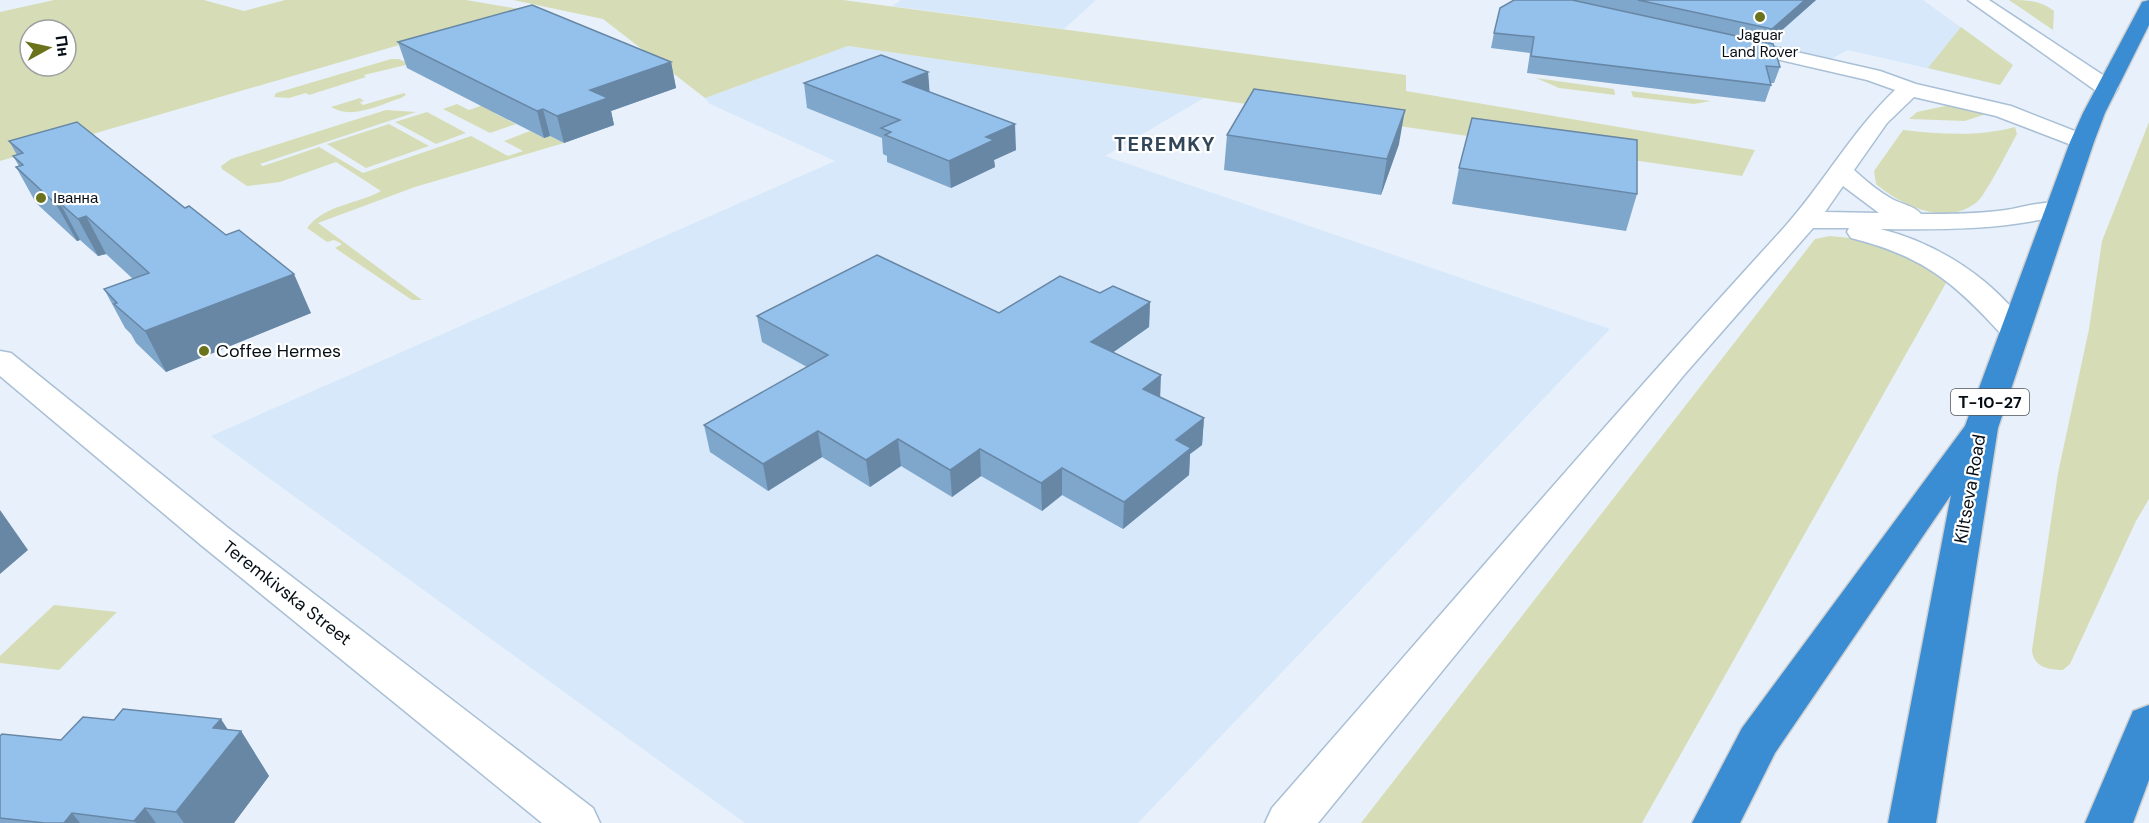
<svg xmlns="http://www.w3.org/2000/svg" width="2149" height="823" viewBox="0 0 2149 823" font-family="'DM Sans',sans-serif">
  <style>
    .built { fill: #d6e8fa }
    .green { fill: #d6ddb6; fill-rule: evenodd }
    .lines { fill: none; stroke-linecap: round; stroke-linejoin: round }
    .minor-casing { stroke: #a8bfd6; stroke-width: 3 }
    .highway-casing { stroke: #cdcfd0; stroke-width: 3 }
    .minor { fill: #fff; fill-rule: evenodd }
    .highway { fill: #3b8dd3; fill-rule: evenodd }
    .wall { fill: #7fa6cb }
    .shaded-wall { fill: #6887a5 }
    .building { fill: #94c1ec; stroke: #6887a5; stroke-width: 1.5 }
    .poi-dot { fill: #6a731c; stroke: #fff; stroke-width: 2 }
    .labels { text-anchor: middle; stroke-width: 4.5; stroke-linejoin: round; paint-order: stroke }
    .far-poi-label { font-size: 15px; fill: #060e15; stroke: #fff }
    .shield { fill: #fff; stroke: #51565b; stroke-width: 1.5 }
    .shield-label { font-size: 16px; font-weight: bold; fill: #060e15 }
    .poi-label { font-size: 18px; fill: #060e15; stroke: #fff; text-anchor: start }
    .street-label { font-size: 18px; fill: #060e15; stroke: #fff }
    .far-district-label { font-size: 20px; font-weight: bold; letter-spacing: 1.5px; fill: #324659; stroke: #fff }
  </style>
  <rect width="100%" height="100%" fill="#e8f1fb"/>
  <g class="built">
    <path d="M 901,0 L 1096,0 L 1064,29 L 892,6 Z"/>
    <path d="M 1573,0 L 1923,0 L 2013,65 L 2000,85 L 1848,50 L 1831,59 Z"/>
    <path d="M 848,46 L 1204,98 L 1105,156 L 1610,329 L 1138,823 L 745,823 L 211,436 L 835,161 L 710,104 L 705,98 Z"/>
  </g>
  <g class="green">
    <path d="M 54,0 L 204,0 L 244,11 L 285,0 L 466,0 L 537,12 L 461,27 L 0,161 L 0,12 ZM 30,30 L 66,30 L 66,66 L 30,66 Z"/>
    <path d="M 513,0 L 843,0 L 1406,75 L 1406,91 L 1755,150 L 1742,176 L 848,46 L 705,98 L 603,19 Z"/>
    <path d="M 2009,0 C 2027,0 2040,0 2054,11 L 2053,30 Z"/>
    <path d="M 1961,27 L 2013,65 L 2000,85 L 1928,68 Z"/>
    <path d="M 391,59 L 399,59 L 410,64 L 364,75 L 366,77 L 309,95 L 306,93 L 289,98 L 274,97 L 276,93 Z"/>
    <path d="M 1536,78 L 1614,89 L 1615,95 L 1559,88 Z"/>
    <path d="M 1631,91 L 1711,101 L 1694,104 L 1633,97 Z"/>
    <path d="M 404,93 L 406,95 L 401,98 C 379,105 352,120 331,107 L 360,98 L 364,101 L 360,102 L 363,105 Z"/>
    <path d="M 457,104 L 469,110 L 486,104 L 496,114 L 516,124 L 490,133 L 443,109 Z"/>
    <path d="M 1945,106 L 1961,106 L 1989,113 L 1965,121 L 1909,119 L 1917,112 Z"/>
    <path d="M 386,110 L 416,112 L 260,164 L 263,166 L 319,147 L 363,173 L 471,136 L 508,156 L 523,151 L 504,141 L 530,131 L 544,138 L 550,136 L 564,143 L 415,187 L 318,223 L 422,300 L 412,300 L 335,248 L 342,244 L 334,240 L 327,242 L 307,228 C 324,205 358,204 381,191 L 336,162 L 280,182 L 247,186 L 222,169 L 221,166 L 231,159 Z"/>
    <path d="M 427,112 L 466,133 L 436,144 L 395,122 Z"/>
    <path d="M 2149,122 L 2149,499 L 2136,521 L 2070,664 L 2063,670 C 2049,670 2033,667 2032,650 L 2058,473 L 2089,329 L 2102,241 Z"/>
    <path d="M 389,124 L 429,146 L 366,168 L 327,144 Z"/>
    <path d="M 2015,127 L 2017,134 C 2010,146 1986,195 1977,202 C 1946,227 1902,206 1876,184 L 1874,171 L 1903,130 C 1941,134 1978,137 2015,127 Z"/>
    <path d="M 1830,236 L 1870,240 L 1933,266 L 1946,283 L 1642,823 L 1361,823 L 1815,239 Z"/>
    <path d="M 54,605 L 117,612 L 59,670 L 0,663 L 0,656 Z"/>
  </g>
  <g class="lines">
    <defs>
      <g id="minor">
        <path d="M 1968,0 L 1989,0 L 2115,83 L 2118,88 L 2115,93 L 2107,94 L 2099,93 Z"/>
        <path d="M 1731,37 L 1880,71 L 1916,84 L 2011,106 L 2090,137 L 2094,142 L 2090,147 L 2082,149 L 1996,116 L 1914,97 L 1887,123 L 1854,170 C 1866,181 1878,191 1892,199 C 1901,204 1915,206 1921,214 C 1950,214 1978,214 2006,210 C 2025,207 2047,199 2066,204 L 2070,209 L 2066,214 C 2005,230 1943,230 1880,229 C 1938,243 1995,280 2029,330 L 2025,336 L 2014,339 L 2003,336 C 1954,282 1923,256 1851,238 L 1847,232 L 1849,228 L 1813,228 L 1684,375 L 1318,823 L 1265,823 L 1272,808 C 1441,615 1608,420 1781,231 C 1822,186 1851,132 1895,90 L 1867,80 L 1724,47 L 1721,43 L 1724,39 ZM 1843,186 L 1879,213 L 1825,212 Z"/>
        <path d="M 0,351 L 11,353 L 227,527 L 593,808 L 600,823 L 542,823 L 201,545 L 0,376 Z"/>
      </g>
      <g id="highway">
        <path d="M 2149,0 L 2149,25 L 2105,113 L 2094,142 L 1998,428 L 1936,823 L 1888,823 L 1951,495 L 1775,753 L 1740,823 L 1692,823 L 1742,728 L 1965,426 L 2070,142 L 2083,113 L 2140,6 L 2142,2 Z"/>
        <path d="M 2149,705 L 2149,780 L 2133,823 L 2085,823 L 2133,711 Z"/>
      </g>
    </defs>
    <use href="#minor" class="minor-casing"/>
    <use href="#highway" class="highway-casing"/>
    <use href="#minor" class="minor"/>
    <use href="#highway" class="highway"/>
  </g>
  <g class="wall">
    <path d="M 1574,0 L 1816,0 L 1768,43 L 1780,67 L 1774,83 L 1771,83 L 1771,85 L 1765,102 L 1527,73 L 1530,53 L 1491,48 L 1494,33 Z"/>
    <path d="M 398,42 L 671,62 L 676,88 L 611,111 L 614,125 L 564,143 L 550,136 L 544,138 L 407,68 Z"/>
    <path d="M 928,72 L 929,92 L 1016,150 L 994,160 L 995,167 L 951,188 L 887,162 L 887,156 L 883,154 L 882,138 L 807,108 L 804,83 Z"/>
    <path d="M 1227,135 L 1399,144 L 1381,195 L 1224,170 Z"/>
    <path d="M 9,141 L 311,313 L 166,372 L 136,343 L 131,334 L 125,328 L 104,289 L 133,279 L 106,254 L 98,256 L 80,240 L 77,241 L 36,203 L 16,167 L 19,166 L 13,156 L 17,155 Z"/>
    <path d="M 1459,168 L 1637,194 L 1626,231 L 1452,204 Z"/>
    <path d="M 1100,293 L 1150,302 L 1149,327 L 1113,352 L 1160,397 L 1204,418 L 1202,445 L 1190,454 L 1189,475 L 1123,529 L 1062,495 L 1042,511 L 981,476 L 952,497 L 901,466 L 870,487 L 822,457 L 768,491 L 710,452 L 704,425 L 807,367 L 762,342 L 757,316 L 999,313 Z"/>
    <path d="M 228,730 L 241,731 L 269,776 L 234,823 L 0,823 L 0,736 L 61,740 Z"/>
  </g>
  <g class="shaded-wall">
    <path d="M 1805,0 L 1816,0 L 1767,43 L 1772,29 Z"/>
    <path d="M 671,62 L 676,88 L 611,111 L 614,125 L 564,143 L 557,116 L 590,90 Z"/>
    <path d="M 928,72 L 930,97 L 903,82 Z"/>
    <path d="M 543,109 L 550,136 L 544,138 L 537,111 Z"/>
    <path d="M 1405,110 L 1399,144 L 1381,195 L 1387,159 Z"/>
    <path d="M 1015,124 L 1016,150 L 994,160 L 995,167 L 951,188 L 949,161 L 986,137 Z"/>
    <path d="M 60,203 L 80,240 L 77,241 L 56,204 Z"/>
    <path d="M 86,216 L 106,254 L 98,256 L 78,219 Z"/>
    <path d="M 294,274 L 311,313 L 166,372 L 145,331 Z"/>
    <path d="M 1150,302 L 1149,327 L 1091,368 L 1091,342 Z"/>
    <path d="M 1161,375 L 1160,401 L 1143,389 Z"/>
    <path d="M 1204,418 L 1202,445 L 1190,454 L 1189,475 L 1123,529 L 1124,502 L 1176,440 Z"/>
    <path d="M 818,431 L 822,457 L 768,491 L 763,464 Z"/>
    <path d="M 898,439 L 901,466 L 870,487 L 866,460 Z"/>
    <path d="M 980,449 L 981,476 L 952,497 L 950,470 Z"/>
    <path d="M 1062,468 L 1062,495 L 1042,511 L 1041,483 Z"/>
    <path d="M 0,510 L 28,550 L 0,574 Z"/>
    <path d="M 221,719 L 234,739 L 241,731 L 269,776 L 234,823 L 184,823 L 176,812 L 213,728 Z"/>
    <path d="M 145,808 L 156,823 L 136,823 L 134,821 Z"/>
    <path d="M 72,813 L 80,823 L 64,823 Z"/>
  </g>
  <g class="building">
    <path d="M 1514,0 L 1572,0 L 1773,44 L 1780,67 L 1766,66 L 1771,85 L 1531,56 L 1534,37 L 1494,33 L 1500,8 Z"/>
    <path d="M 1638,0 L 1805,0 L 1772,29 Z"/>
    <path d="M 532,5 L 671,62 L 590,90 L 608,98 L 557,116 L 543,109 L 537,111 L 398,42 Z"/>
    <path d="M 881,55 L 928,72 L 903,82 L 1015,124 L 986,137 L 994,140 L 949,161 L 885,135 L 891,132 L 881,128 L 900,120 L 804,83 Z"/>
    <path d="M 1254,89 L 1405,110 L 1387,159 L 1227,135 Z"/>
    <path d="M 1472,118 L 1637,140 L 1637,194 L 1459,168 Z"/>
    <path d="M 77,122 L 185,208 L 189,206 L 226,235 L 239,230 L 294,274 L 145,331 L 114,304 L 117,303 L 104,289 L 149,273 L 86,216 L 78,219 L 60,203 L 56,204 L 16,167 L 23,165 L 13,156 L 23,153 L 9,141 Z"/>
    <path d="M 877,255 L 999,313 L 1060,276 L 1100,293 L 1113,286 L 1150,302 L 1091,342 L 1161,375 L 1143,389 L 1204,418 L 1176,440 L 1191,448 L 1124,502 L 1062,468 L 1041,483 L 980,449 L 950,470 L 898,439 L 866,460 L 818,431 L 763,464 L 704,425 L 828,355 L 757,316 Z"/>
    <path d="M 123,709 L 221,719 L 213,728 L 241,731 L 176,812 L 145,808 L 134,821 L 72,813 L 64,823 L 45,823 L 0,818 L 0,736 L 2,734 L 61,740 L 83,717 L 114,720 Z"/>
  </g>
  <g class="poi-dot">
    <circle cx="1760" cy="17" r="6"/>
    <circle cx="41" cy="198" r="6"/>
    <circle cx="204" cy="351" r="6"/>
  </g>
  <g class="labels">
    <g class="far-poi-label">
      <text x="1760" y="40">Jaguar<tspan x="1760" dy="17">Land Rover</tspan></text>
      <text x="53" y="203" text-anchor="start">Іванна</text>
    </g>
    <rect class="shield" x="1951" y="389" width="78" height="26" rx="4.5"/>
    <g class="shield-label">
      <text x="1990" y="408">Т-10-27</text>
    </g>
    <g class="poi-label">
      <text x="216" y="357">Coffee Hermes</text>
    </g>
    <g class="street-label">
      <text transform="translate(1970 489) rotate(-80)" y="6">Kiltseva Road</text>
      <text transform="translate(287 593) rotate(38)" y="6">Teremkivska Street</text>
    </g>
    <g class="far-district-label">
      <text x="1165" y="151">TEREMKY</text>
    </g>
  </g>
  <g transform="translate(48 48) rotate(82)"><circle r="28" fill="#ffffff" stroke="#9b9fa1" stroke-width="1.5"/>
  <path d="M0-4.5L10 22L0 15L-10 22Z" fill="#6a731c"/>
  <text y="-9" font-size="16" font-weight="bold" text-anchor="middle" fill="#060e15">Пн</text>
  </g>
</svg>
